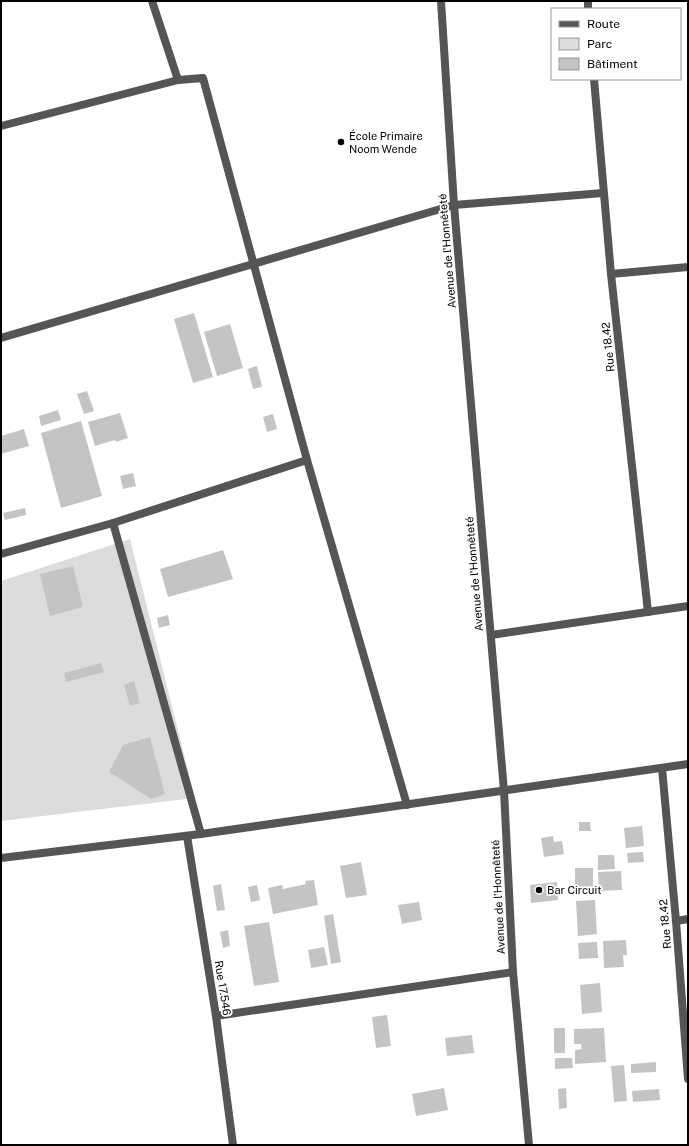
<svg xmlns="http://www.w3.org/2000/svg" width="689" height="1146" viewBox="0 0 689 1146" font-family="'Public Sans',sans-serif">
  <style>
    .green { fill: #dcdcdc }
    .building { fill: #c4c4c4 }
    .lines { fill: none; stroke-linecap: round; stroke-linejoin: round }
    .street { stroke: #555; stroke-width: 8 }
    .poi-dot { fill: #000; stroke: #fff; stroke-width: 1.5 }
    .labels { text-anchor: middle; stroke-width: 3.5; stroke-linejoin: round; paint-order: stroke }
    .poi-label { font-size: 11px; fill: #000; stroke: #fff; text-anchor: start }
    .street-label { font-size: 11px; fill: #000; stroke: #fff }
  </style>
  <rect width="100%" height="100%" fill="#fff"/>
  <path class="green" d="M 130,539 L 195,798 L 1,821 L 1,581 Z"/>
  <g class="building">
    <path d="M 194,313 L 213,377 L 193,383 L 174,319 Z"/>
    <path d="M 230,324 L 243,368 L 217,376 L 204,332 Z"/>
    <path d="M 257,366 L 262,387 L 253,389 L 248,369 Z"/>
    <path d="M 87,391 L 94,411 L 84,414 L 77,394 Z"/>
    <path d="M 58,410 L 61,420 L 41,426 L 39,416 Z"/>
    <path d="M 120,413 L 128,438 L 116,442 L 115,440 L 95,446 L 88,422 Z"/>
    <path d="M 273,414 L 277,429 L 267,432 L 263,417 Z"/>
    <path d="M 81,421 L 102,496 L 61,508 L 41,433 Z"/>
    <path d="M 24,429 L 29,446 L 1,454 L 1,436 Z"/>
    <path d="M 133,473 L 136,486 L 123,489 L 120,476 Z"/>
    <path d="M 25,508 L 26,515 L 5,520 L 3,513 Z"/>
    <path d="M 223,550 L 233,579 L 168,597 L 160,569 Z"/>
    <path d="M 73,566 L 83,607 L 50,616 L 40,574 Z"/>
    <path d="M 168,615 L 170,625 L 159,628 L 157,618 Z"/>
    <path d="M 101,663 L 104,672 L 66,682 L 64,673 Z"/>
    <path d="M 134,681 L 140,703 L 130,706 L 124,685 Z"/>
    <path d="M 150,737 L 165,794 L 151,799 L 109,772 L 123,745 Z"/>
    <path d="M 579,822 L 590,822 L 591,831 L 579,831 Z"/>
    <path d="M 642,826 L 644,846 L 626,848 L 624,828 Z"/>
    <path d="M 553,836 L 554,842 L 562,841 L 564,854 L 544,857 L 541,838 Z"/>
    <path d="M 643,852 L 644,862 L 628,863 L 627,853 Z"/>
    <path d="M 598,855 L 614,855 L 615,869 L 598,870 Z"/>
    <path d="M 361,862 L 367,895 L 346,898 L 340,866 Z"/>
    <rect x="575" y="868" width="18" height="25"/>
    <path d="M 621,871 L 622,890 L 599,891 L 598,872 Z"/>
    <path d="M 314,880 L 318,905 L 273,914 L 268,888 L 282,885 L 283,889 L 306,884 L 305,881 Z"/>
    <path d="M 557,882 L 558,900 L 531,903 L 530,885 Z"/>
    <path d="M 221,884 L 225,910 L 217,911 L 213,886 Z"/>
    <path d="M 257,885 L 260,900 L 251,902 L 248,887 Z"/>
    <path d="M 595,900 L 597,934 L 578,936 L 576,901 Z"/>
    <path d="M 419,902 L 422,920 L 402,924 L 398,905 Z"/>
    <path d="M 333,914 L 341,962 L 331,964 L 324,916 Z"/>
    <path d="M 269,922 L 279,982 L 254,986 L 244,926 Z"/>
    <path d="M 228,930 L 230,946 L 223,948 L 220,932 Z"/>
    <path d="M 626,940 L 627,955 L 623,955 L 624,967 L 604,968 L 603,941 Z"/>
    <path d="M 597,942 L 598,958 L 579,959 L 578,943 Z"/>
    <path d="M 324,947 L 328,965 L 311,968 L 308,950 Z"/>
    <path d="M 600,983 L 602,1012 L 582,1014 L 580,985 Z"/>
    <path d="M 387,1015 L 391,1046 L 376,1048 L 372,1017 Z"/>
    <rect x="554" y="1028" width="11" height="25"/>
    <path d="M 604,1028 L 606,1062 L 575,1064 L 575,1050 L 582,1049 L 581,1044 L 574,1044 L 574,1029 Z"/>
    <path d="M 472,1035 L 474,1053 L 447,1056 L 445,1038 Z"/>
    <path d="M 555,1058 L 572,1058 L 573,1068 L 555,1069 Z"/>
    <path d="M 656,1062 L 656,1072 L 631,1073 L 631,1064 Z"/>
    <path d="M 624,1065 L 627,1101 L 614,1102 L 611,1066 Z"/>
    <path d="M 444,1088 L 448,1110 L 416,1116 L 412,1094 Z"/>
    <path d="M 566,1088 L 567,1108 L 559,1109 L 558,1089 Z"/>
    <path d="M 659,1089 L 660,1100 L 633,1102 L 632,1091 Z"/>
  </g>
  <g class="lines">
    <g class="street">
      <path d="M 152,1 L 178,80"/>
      <path d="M 441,1 L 454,205 L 504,791 L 513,972 L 529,1145"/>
      <path d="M 588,1 L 588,9"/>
      <path d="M 594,79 L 611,274 L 648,612"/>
      <path d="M 1,126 L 178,80 L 203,78 L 307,460 L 407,805"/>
      <path d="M 611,274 L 688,267"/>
      <path d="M 1,338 L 454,205 L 603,193"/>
      <path d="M 113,523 L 201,834"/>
      <path d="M 1,554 L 113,523 L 307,460"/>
      <path d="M 491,635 L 688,606"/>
      <path d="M 662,768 L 676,921 L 688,1079"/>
      <path d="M 187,836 L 216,1016 L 233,1145"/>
      <path d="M 1,858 L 201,834 L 688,764"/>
      <path d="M 676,921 L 688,919"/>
      <path d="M 216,1016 L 513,972"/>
    </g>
  </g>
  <g class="poi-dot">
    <circle cx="341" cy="142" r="4"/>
    <circle cx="539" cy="890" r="4"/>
  </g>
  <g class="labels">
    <g class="poi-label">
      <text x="349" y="140">École Primaire<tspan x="349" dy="13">Noom Wende</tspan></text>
      <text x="547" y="894">Bar Circuit</text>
    </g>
    <g class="street-label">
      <text transform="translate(447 251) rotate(-95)" y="4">Avenue de l'Honnêteté</text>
      <text transform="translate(608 347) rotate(-96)" y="4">Rue 18.42</text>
      <text transform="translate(474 574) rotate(-95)" y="4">Avenue de l'Honnêteté</text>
      <text transform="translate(498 897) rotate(-93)" y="4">Avenue de l'Honnêteté</text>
      <text transform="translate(665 924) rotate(-95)" y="4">Rue 18.42</text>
      <text transform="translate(223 988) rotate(81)" y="4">Rue 17.546</text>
    </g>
  </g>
  <rect width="689" height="1146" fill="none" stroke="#000000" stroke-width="4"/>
  <rect x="551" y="8" width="130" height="72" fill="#ffffff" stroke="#999999"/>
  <rect x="559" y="21" width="20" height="6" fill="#555555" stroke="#999999"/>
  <text x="587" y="28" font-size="12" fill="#000000">Route</text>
  <rect x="559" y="38" width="20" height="12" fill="#dcdcdc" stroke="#999999"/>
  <text x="587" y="48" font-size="12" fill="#000000">Parc</text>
  <rect x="559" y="58" width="20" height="12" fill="#c4c4c4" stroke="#999999"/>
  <text x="587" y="68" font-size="12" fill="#000000">Bâtiment</text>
</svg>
